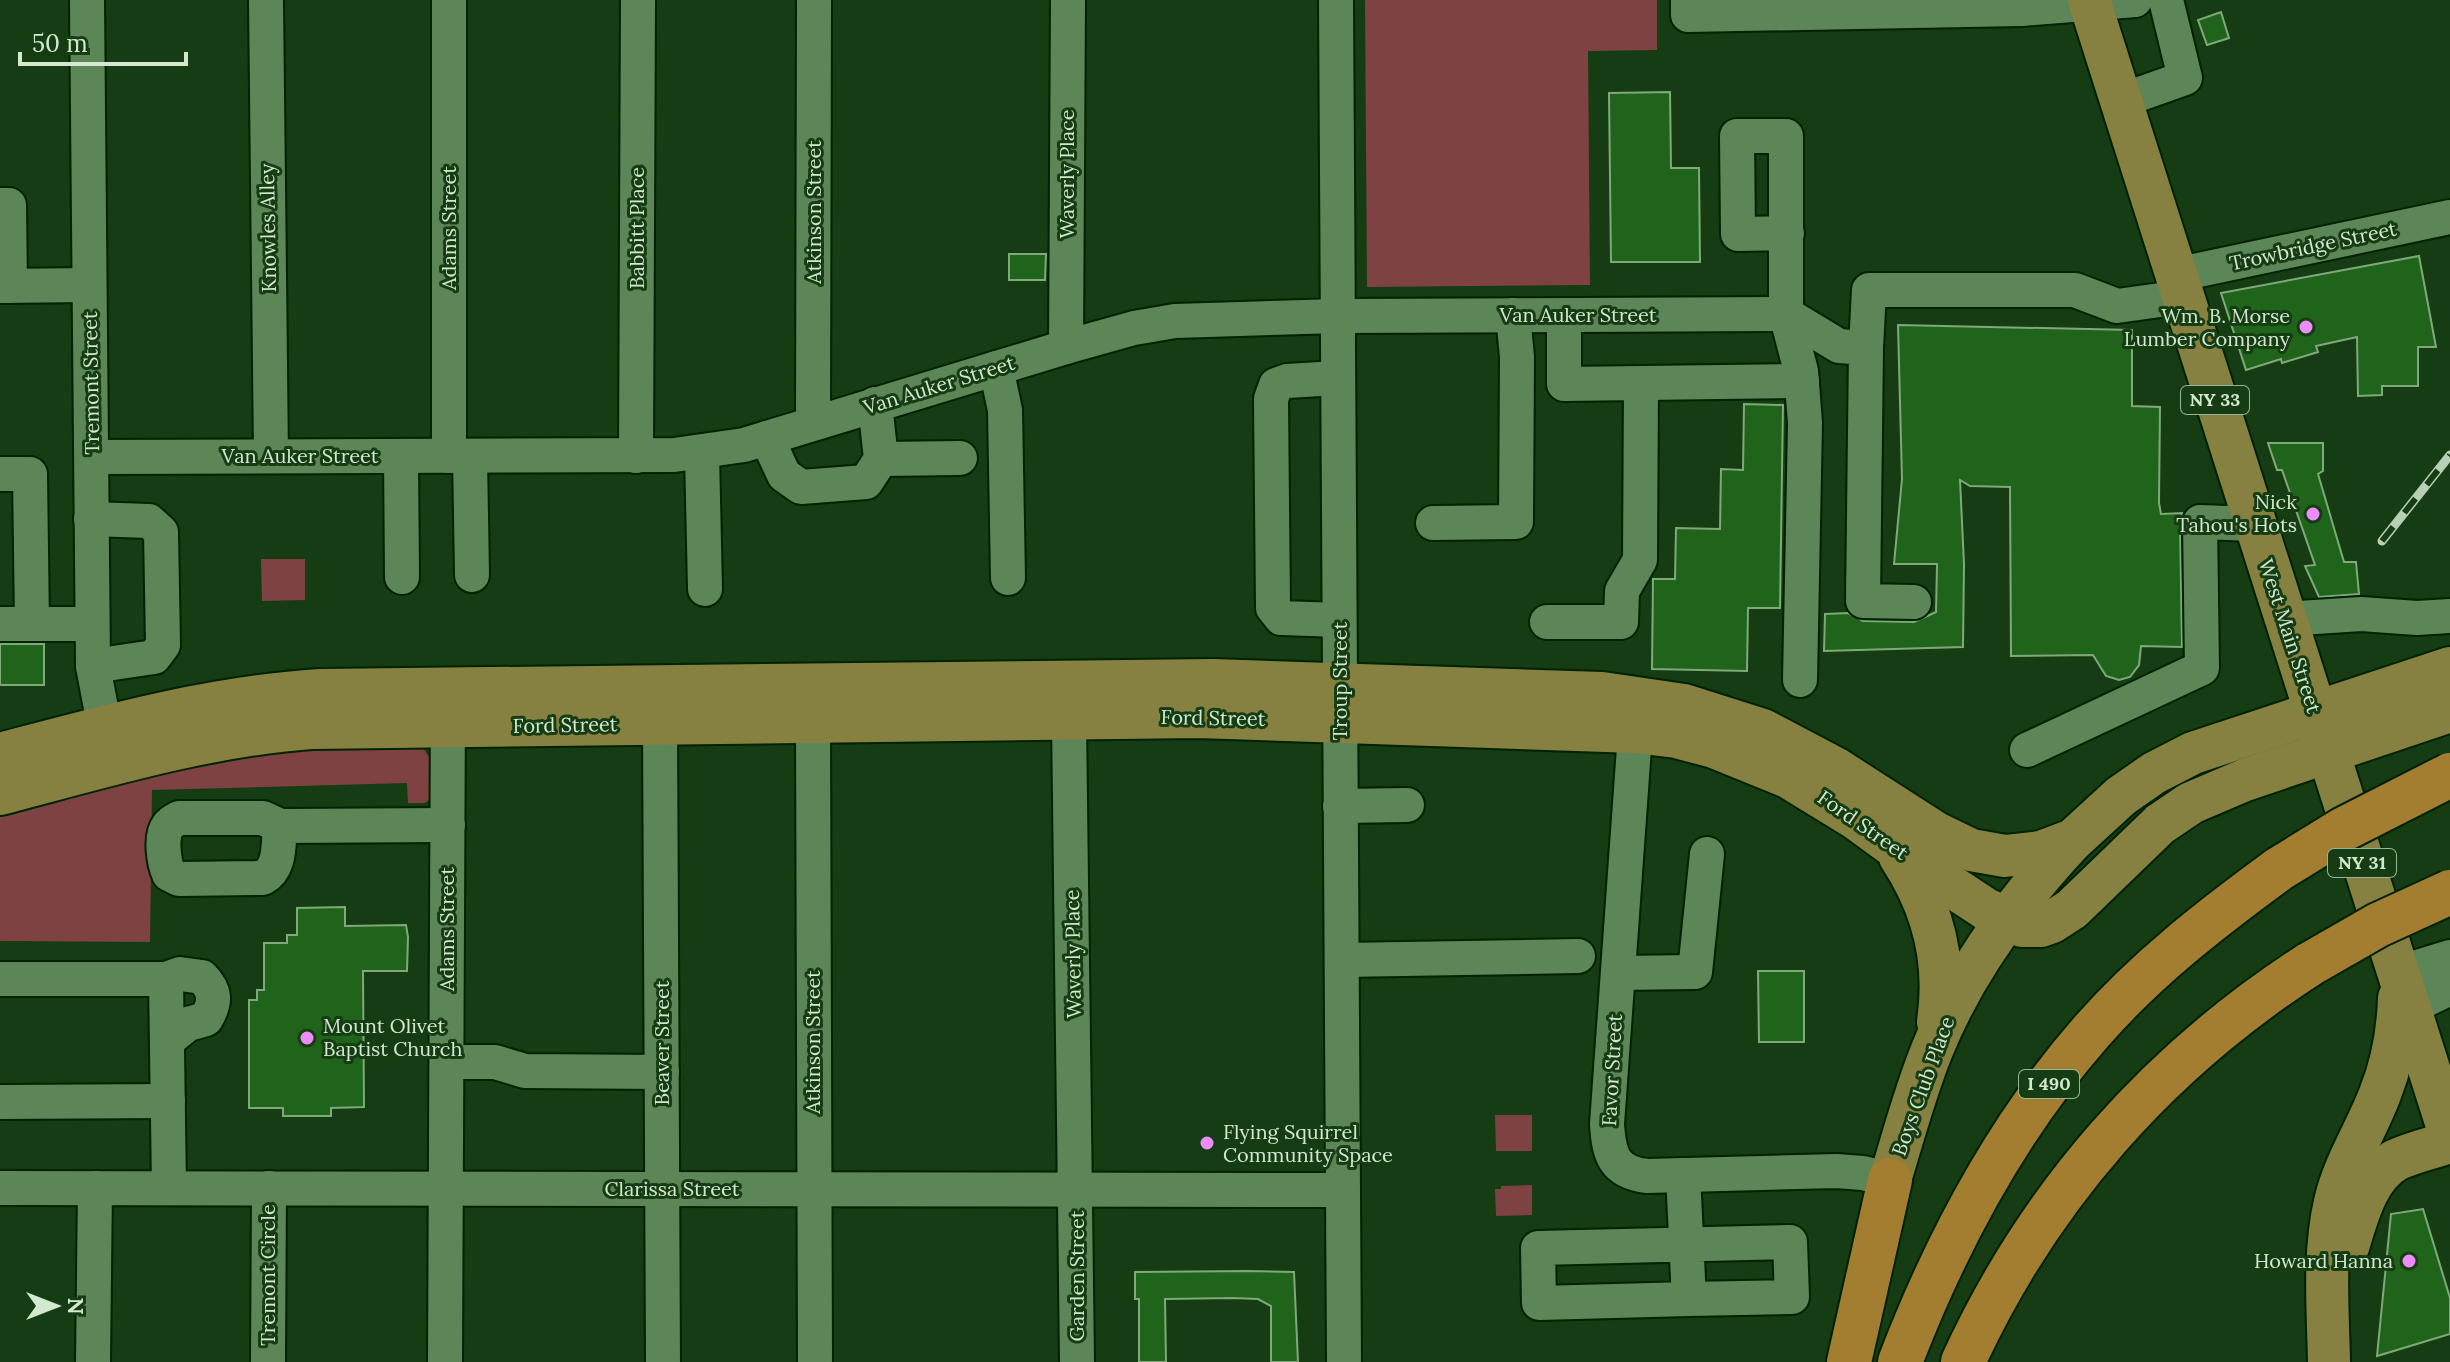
<svg xmlns="http://www.w3.org/2000/svg" width="2450" height="1362" viewBox="0 0 2450 1362" font-family="Lora,serif">
  <style>
    .green { fill: #7d4241 }
    .building { fill: #20641c; stroke: #7fa97a; stroke-width: 2 }
    .lines { fill: none; stroke-linecap: round; stroke-linejoin: round }
    .minor-casing { stroke: #020; stroke-width: 38 }
    .major-casing { stroke: #020; stroke-width: 46 }
    .highway-casing { stroke: #020; stroke-width: 48 }
    .minor { stroke: #5c8558; stroke-width: 34 }
    .major { stroke: #878141; stroke-width: 42 }
    .highway { stroke: #a37e31; stroke-width: 44 }
    .rail-casing { stroke: #b7cfb4; stroke-width: 9 }
    .rail { stroke: #153c12; stroke-width: 6; stroke-dasharray: 18; stroke-linecap: butt }
    .highway-bridge-casing { stroke: #020; stroke-width: 48; stroke-linecap: butt }
    .highway-bridge { stroke: #a37e31; stroke-width: 44 }
    .poi-dot { fill: #ec8cfa; stroke: #153c12; stroke-width: 3 }
    .labels { text-anchor: middle; stroke-width: 6; stroke-linejoin: round; paint-order: stroke }
    .shield { fill: #153c12; stroke: #99b496; stroke-width: 2 }
    .shield-label { font-size: 18px; font-weight: bold; fill: #d2e8cf }
    .street-label { font-size: 20px; fill: #d2e8cf; stroke: #153c12 }
    .poi-label { font-size: 20px; fill: #d2e8cf; stroke: #153c12; text-anchor: end }
  </style>
  <rect width="100%" height="100%" fill="#153c12"/>
  <g class="green">
    <path d="M 1365,0 L 1657,0 L 1657,50 L 1588,51 L 1590,285 L 1367,287 Z"/>
    <path d="M 261,559 L 305,559 L 305,600 L 262,601 Z"/>
    <path d="M 422,745 L 430,759 L 430,799 L 425,803 L 408,803 L 407,783 L 152,790 L 150,942 L 0,941 L 0,807 L 231,750 Z"/>
    <path d="M 1532,1115 L 1532,1151 L 1496,1151 L 1495,1115 Z"/>
    <path d="M 1532,1185 L 1532,1215 L 1496,1216 L 1495,1189 L 1501,1189 L 1501,1186 Z"/>
  </g>
  <g class="building">
    <path d="M 2221,12 L 2229,38 L 2207,45 L 2198,20 Z"/>
    <path d="M 1670,92 L 1671,168 L 1699,168 L 1700,262 L 1611,262 L 1609,93 Z"/>
    <path d="M 1009,254 L 1046,254 L 1045,280 L 1009,280 Z"/>
    <path d="M 2419,256 L 2436,347 L 2418,347 L 2418,386 L 2382,386 L 2382,395 L 2358,396 L 2357,337 L 2316,346 L 2318,352 L 2282,363 L 2281,359 L 2246,370 L 2221,293 Z"/>
    <path d="M 1898,325 L 2132,330 L 2132,406 L 2160,407 L 2159,503 L 2161,514 L 2182,513 L 2180,522 L 2182,647 L 2141,646 L 2139,665 L 2130,677 L 2119,680 L 2106,676 L 2093,655 L 2011,656 L 2010,487 L 1970,486 L 1960,480 L 1964,564 L 1963,647 L 1824,651 L 1825,614 L 1848,613 L 1863,621 L 1914,622 L 1936,612 L 1937,564 L 1894,564 L 1902,479 Z"/>
    <path d="M 1744,404 L 1783,405 L 1780,608 L 1748,608 L 1747,671 L 1652,669 L 1653,579 L 1675,579 L 1676,528 L 1720,529 L 1721,469 L 1743,470 Z"/>
    <path d="M 2268,443 L 2323,443 L 2323,471 L 2318,474 L 2344,562 L 2356,562 L 2359,594 L 2319,597 L 2305,566 L 2315,565 L 2282,470 L 2277,470 Z"/>
    <rect x="0" y="644" width="44" height="41"/>
    <path d="M 345,907 L 345,926 L 406,925 L 408,937 L 407,971 L 363,971 L 364,1107 L 331,1108 L 331,1116 L 283,1116 L 283,1108 L 249,1108 L 249,1000 L 257,1000 L 257,990 L 264,990 L 264,943 L 287,943 L 287,935 L 297,935 L 297,908 Z"/>
    <path d="M 1758,971 L 1804,971 L 1804,1042 L 1759,1042 Z"/>
    <path d="M 2423,1209 L 2450,1298 L 2450,1334 L 2377,1356 L 2391,1214 Z"/>
    <path d="M 1247,1271 L 1294,1272 L 1298,1362 L 1271,1362 L 1271,1306 L 1258,1299 L 1233,1298 L 1165,1299 L 1166,1362 L 1139,1362 L 1139,1299 L 1135,1299 L 1135,1272 Z"/>
  </g>
  <g class="lines">
    <defs>
      <g id="minor">
        <path d="M 87,0 L 93,666 L 109,750"/>
        <path d="M 266,0 L 271,456"/>
        <path d="M 449,0 L 449,456"/>
        <path d="M 1336,0 L 1344,1362"/>
        <path d="M 1688,0 L 1688,15 L 2022,9 L 2135,0"/>
        <path d="M 2120,101 L 2185,78 L 2166,0"/>
        <path d="M 0,205 L 9,205 L 10,286"/>
        <path d="M 1787,233 L 1738,234 L 1737,136 L 1786,136 L 1786,314 L 1801,371 L 1805,423 L 1800,680"/>
        <path d="M 2175,275 L 2450,217"/>
        <path d="M 0,286 L 89,285"/>
        <path d="M 1786,314 L 1839,346 L 1866,348 L 1863,601 L 1914,602"/>
        <path d="M 1564,315 L 1564,384 L 1802,381"/>
        <path d="M 1066,347 L 1068,0"/>
        <path d="M 1866,348 L 1869,290 L 2075,290 L 2117,306 L 2182,297"/>
        <path d="M 996,368 L 1005,410 L 1008,578"/>
        <path d="M 1338,378 L 1287,381 L 1276,385 L 1271,399 L 1273,608 L 1281,618 L 1339,620"/>
        <path d="M 813,423 L 814,0"/>
        <path d="M 767,438 L 784,475 L 801,487 L 866,482 L 881,459 L 875,404"/>
        <path d="M 702,453 L 705,589"/>
        <path d="M 401,456 L 402,577"/>
        <path d="M 470,456 L 472,575"/>
        <path d="M 636,456 L 638,0"/>
        <path d="M 92,457 L 674,455 L 744,445 L 1066,347 L 1134,328 L 1175,321 L 1338,316 L 1786,314"/>
        <path d="M 881,459 L 960,458"/>
        <path d="M 0,474 L 30,474 L 32,624"/>
        <path d="M 91,519 L 149,521 L 161,532 L 163,645 L 154,657 L 93,666"/>
        <path d="M 1433,523 L 1516,522 L 1517,357 L 1513,315"/>
        <path d="M 2284,619 L 2361,614 L 2417,618 L 2450,616"/>
        <path d="M 1547,622 L 1621,622 L 1622,591 L 1640,560 L 1641,383"/>
        <path d="M 0,624 L 92,624"/>
        <path d="M 1637,706 L 1607,1124 C 1609,1154 1613,1172 1647,1176 L 1836,1171 L 1863,1173 L 1890,1180 L 1883,1203"/>
        <path d="M 1069,719 L 1077,1362"/>
        <path d="M 813,723 L 815,1362"/>
        <path d="M 660,724 L 663,1362"/>
        <path d="M 2027,750 L 2202,668 L 2200,522 L 2254,524"/>
        <path d="M 1340,806 L 1407,805"/>
        <path d="M 280,826 C 278,845 281,868 263,878 L 179,879 L 169,874 C 164,863 160,836 168,826 C 170,823 175,820 179,818 L 263,818 L 280,826 L 448,825"/>
        <path d="M 1342,960 L 1578,956"/>
        <path d="M 1618,973 L 1695,972 L 1707,854"/>
        <path d="M 2398,973 L 2450,957"/>
        <path d="M 0,979 L 166,979 L 169,1188"/>
        <path d="M 166,979 L 180,974 L 202,977 C 216,991 216,1002 206,1019 L 188,1024 L 167,1041"/>
        <path d="M 2409,1008 L 2450,988"/>
        <path d="M 447,1062 L 495,1062 L 525,1071 L 662,1072"/>
        <path d="M 0,1102 L 168,1101"/>
        <path d="M 1683,1175 L 1689,1299 L 1539,1303 L 1538,1248 L 1790,1242 L 1792,1297 L 1689,1299"/>
        <path d="M 0,1188 L 1343,1190"/>
        <path d="M 93,1362 L 95,1188"/>
        <path d="M 268,1362 L 269,1188"/>
        <path d="M 445,1362 L 448,702"/>
      </g>
      <g id="major">
        <path d="M 2089,0 L 2450,1135"/>
        <path d="M 0,754 C 106,726 210,697 320,690 L 1213,680 L 1602,693 L 1684,705 L 1763,730 L 1835,768 L 1936,833 L 1971,850 L 2005,856 L 2041,852 L 2073,840 L 2121,796 L 2154,773 L 2193,753 L 2450,668"/>
        <path d="M 0,794 C 103,767 204,736 311,728 L 1198,717 L 1635,732 L 1676,737 L 1714,747 L 1788,777 L 1855,818 L 1925,869 L 1986,909 L 2022,926 L 2041,926 L 2052,922 L 2072,909 L 2160,824 L 2191,803 L 2245,780 L 2450,711"/>
        <path d="M 1900,857 C 1933,907 1947,962 1938,1022"/>
        <path d="M 1890,1180 C 1903,1137 1915,1092 1932,1050 C 1964,971 2014,903 2072,841"/>
        <path d="M 2348,1247 C 2357,1218 2367,1176 2396,1160 C 2413,1152 2432,1148 2450,1142"/>
        <path d="M 2329,1362 C 2328,1310 2323,1253 2335,1202 C 2344,1163 2366,1131 2380,1094 C 2392,1064 2398,1031 2399,998"/>
      </g>
      <g id="highway">
        <path d="M 1849,1362 L 1890,1180"/>
        <path d="M 1900,1362 C 1946,1242 2006,1129 2091,1032 C 2146,969 2212,918 2279,869"/>
        <path d="M 1963,1362 C 2039,1196 2158,1062 2310,964"/>
      </g>
    </defs>
    <use href="#minor" class="minor-casing"/>
    <use href="#major" class="major-casing"/>
    <use href="#highway" class="highway-casing"/>
    <use href="#minor" class="minor"/>
    <use href="#major" class="major"/>
    <use href="#highway" class="highway"/>
    <defs>
      <path id="rail" d="M 2382,541 L 2450,455"/>
    </defs>
    <use href="#rail" class="rail-casing"/>
    <use href="#rail" class="rail"/>
    <defs>
      <g id="highway-bridge">
        <path d="M 2279,869 L 2344,829 L 2450,775"/>
        <path d="M 2310,964 L 2378,925 L 2450,892"/>
      </g>
    </defs>
    <use href="#highway-bridge" class="highway-bridge-casing"/>
    <use href="#highway-bridge" class="highway-bridge"/>
  </g>
  <g class="poi-dot">
    <circle cx="2306" cy="327" r="8"/>
    <circle cx="2313" cy="514" r="8"/>
    <circle cx="307" cy="1038" r="8"/>
    <circle cx="1207" cy="1143" r="8"/>
    <circle cx="2409" cy="1261" r="8"/>
  </g>
  <g class="labels">
    <g class="shield">
      <rect x="2181" y="386" width="68" height="28" rx="6"/>
      <rect x="2328" y="849" width="68" height="28" rx="6"/>
      <rect x="2019" y="1070" width="60" height="28" rx="6"/>
    </g>
    <g class="shield-label">
      <text x="2215" y="406">NY 33</text>
      <text x="2362" y="869">NY 31</text>
      <text x="2049" y="1090">I 490</text>
    </g>
    <g class="street-label">
      <text transform="translate(1067 174) rotate(-90)" y="7">Waverly Place</text>
      <text transform="translate(814 212) rotate(-90)" y="7">Atkinson Street</text>
      <text transform="translate(268 228) rotate(-91)" y="7">Knowles Alley</text>
      <text transform="translate(449 228) rotate(-90)" y="7">Adams Street</text>
      <text transform="translate(637 228) rotate(-90)" y="7">Babbitt Place</text>
      <text transform="translate(2313 246) rotate(-12)" y="7">Trowbridge Street</text>
      <text x="1578" y="322">Van Auker Street</text>
      <text transform="translate(91 383) rotate(-91)" y="7">Tremont Street</text>
      <text transform="translate(939 385) rotate(-17)" y="7">Van Auker Street</text>
      <text x="300" y="463">Van Auker Street</text>
      <text transform="translate(2290 636) rotate(72)" y="7">West Main Street</text>
      <text transform="translate(1340 681) rotate(-90)" y="7">Troup Street</text>
      <text transform="translate(1213 718) rotate(1)" y="7">Ford Street</text>
      <text transform="translate(565 725) rotate(-1)" y="7">Ford Street</text>
      <text transform="translate(1863 825) rotate(35)" y="7">Ford Street</text>
      <text transform="translate(447 929) rotate(-90)" y="7">Adams Street</text>
      <text transform="translate(1073 954) rotate(-91)" y="7">Waverly Place</text>
      <text transform="translate(813 1042) rotate(-90)" y="7">Atkinson Street</text>
      <text transform="translate(662 1043) rotate(-90)" y="7">Beaver Street</text>
      <text transform="translate(1612 1070) rotate(-87)" y="7">Favor Street</text>
      <text transform="translate(1923 1086) rotate(-70)" y="7">Boys Club Place</text>
      <text x="672" y="1196">Clarissa Street</text>
      <text transform="translate(268 1275) rotate(-90)" y="7">Tremont Circle</text>
      <text transform="translate(1077 1276) rotate(-90)" y="7">Garden Street</text>
    </g>
    <g class="poi-label">
      <text x="2290" y="323">Wm. B. Morse<tspan x="2290" dy="23">Lumber Company</tspan></text>
      <text x="2297" y="509">Nick<tspan x="2297" dy="23">Tahou's Hots</tspan></text>
      <text x="323" y="1033" text-anchor="start">Mount Olivet<tspan x="323" dy="23">Baptist Church</tspan></text>
      <text x="1223" y="1139" text-anchor="start">Flying Squirrel<tspan x="1223" dy="23">Community Space</tspan></text>
      <text x="2393" y="1268">Howard Hanna</text>
    </g>
  </g>
  <g transform="translate(56 1306) rotate(90)" stroke="#153c12" stroke-width="6" paint-order="stroke">
  <path d="M0-6L14 30L0 20L-14 30Z" fill="#d2e8cf"/>
  <text y="-12" font-size="22" font-weight="bold" text-anchor="middle" fill="#d2e8cf">N</text>
  </g>
  <path d="M20 52v12h166v-12" fill="none" stroke="#d2e8cf" stroke-width="4"/>
  <text x="32" y="52" font-size="24" fill="#d2e8cf" stroke="#153c12" stroke-width="6" paint-order="stroke">50 m</text>
</svg>
